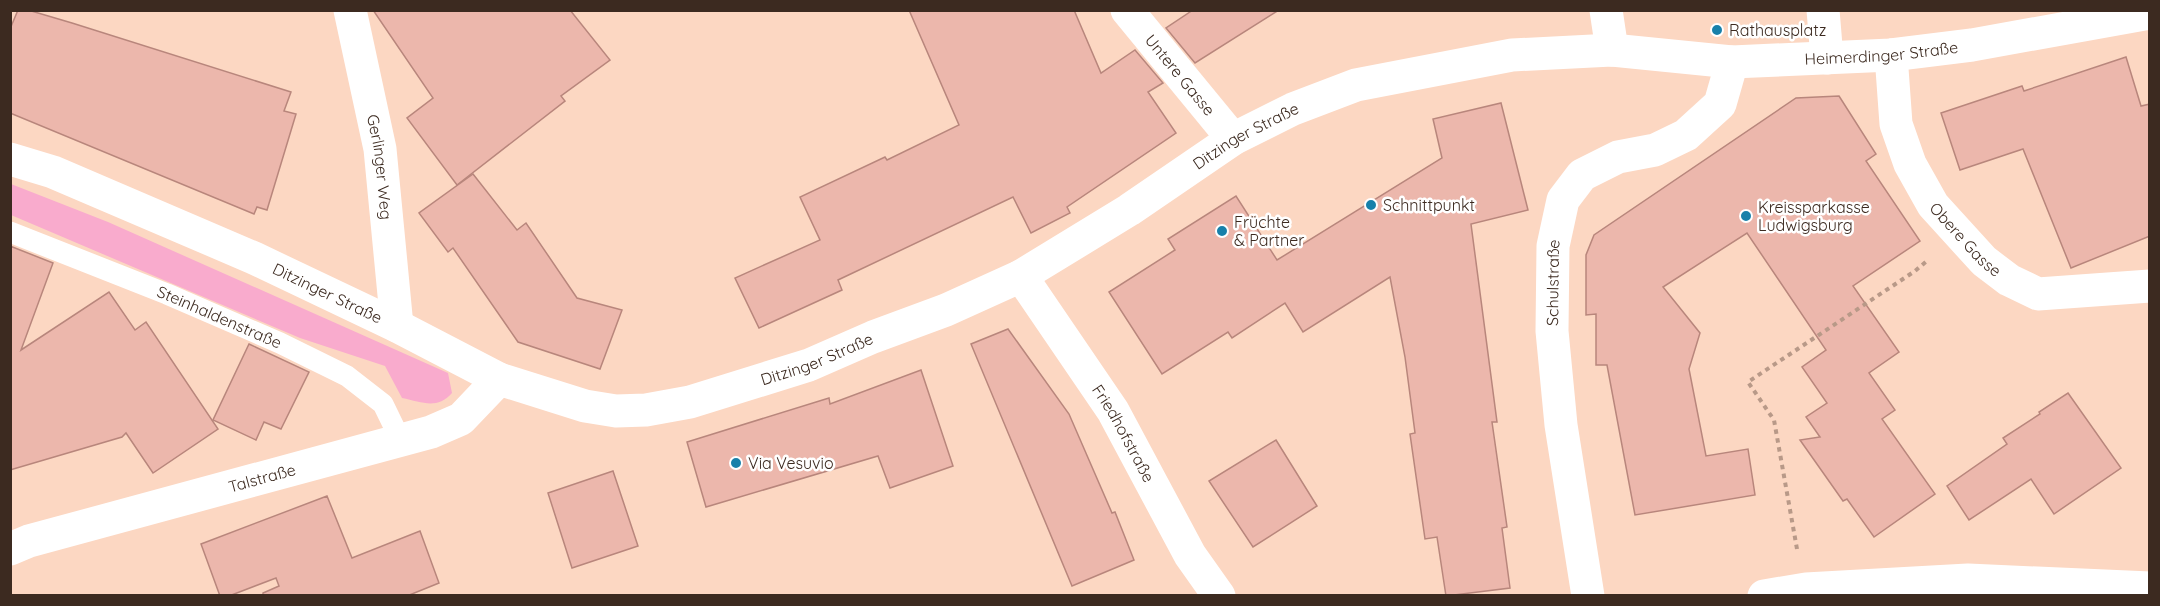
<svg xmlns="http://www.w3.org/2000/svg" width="2160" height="606" viewBox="0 0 2160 606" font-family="Quicksand,sans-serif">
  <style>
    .green { fill: #f9abcd }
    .building { fill: #ecb7ac; stroke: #b8867c; stroke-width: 1.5 }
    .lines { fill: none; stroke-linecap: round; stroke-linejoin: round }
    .path { stroke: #b89988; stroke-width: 4; stroke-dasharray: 4.5 4.5; stroke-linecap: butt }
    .service { stroke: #fff; stroke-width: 21 }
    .minor { stroke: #fff; stroke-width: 33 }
    .tertiary { stroke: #fff; stroke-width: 33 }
    .poi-dot { fill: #1880aa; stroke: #fff; stroke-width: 2 }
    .labels { text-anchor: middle; stroke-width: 5; stroke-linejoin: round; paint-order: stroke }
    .poi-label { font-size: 16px; fill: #3c2a20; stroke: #fff; text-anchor: start }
    .street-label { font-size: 16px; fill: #3c2a20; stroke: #fff }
  </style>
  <rect width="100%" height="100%" fill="#fcd7c2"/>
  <path class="green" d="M 11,184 L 108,222 L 448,373 L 452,393 C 437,410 422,402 402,398 L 385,366 L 300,338 L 11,215 Z"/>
  <g class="building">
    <path d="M 18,10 L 28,10 L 72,23 L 291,92 L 284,111 L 296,114 L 267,210 L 257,207 L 254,214 L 10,113 L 10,29 Z"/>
    <path d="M 373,10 L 570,10 L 610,60 L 561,96 L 565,101 L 457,185 L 407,118 L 433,98 Z"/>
    <path d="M 909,10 L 1074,10 L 1101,73 L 1135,50 L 1163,83 L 1148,92 L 1176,133 L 1067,207 L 1070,213 L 1031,233 L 1013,197 L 838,280 L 842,290 L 759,328 L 735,278 L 820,240 L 800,197 L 885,157 L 887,160 L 959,125 Z"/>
    <path d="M 1193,10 L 1279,10 L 1195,63 L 1166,28 Z"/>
    <path d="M 2126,57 L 2141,106 L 2150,104 L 2150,236 L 2071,268 L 2023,149 L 1960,170 L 1941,113 L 2022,86 L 2024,91 Z"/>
    <path d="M 1839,96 L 1876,154 L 1866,161 L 1920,241 L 1853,286 L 1899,352 L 1869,373 L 1895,410 L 1882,419 L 1935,494 L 1874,537 L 1847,499 L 1843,501 L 1800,440 L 1820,437 L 1806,417 L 1827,403 L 1802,367 L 1826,350 L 1747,233 L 1663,287 L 1700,333 L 1689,369 L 1706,456 L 1748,449 L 1755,495 L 1635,515 L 1607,365 L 1596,365 L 1596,314 L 1586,315 L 1586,255 L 1594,235 L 1796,98 Z"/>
    <path d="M 1501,103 L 1528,210 L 1471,224 L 1497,422 L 1492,422 L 1507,527 L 1502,528 L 1510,588 L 1446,596 L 1437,537 L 1425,539 L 1410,434 L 1415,433 L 1405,357 L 1390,277 L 1303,332 L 1285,303 L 1232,338 L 1228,332 L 1162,374 L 1109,292 L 1175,250 L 1168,239 L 1236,196 L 1277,260 L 1442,158 L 1433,119 Z"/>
    <path d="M 473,174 L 517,230 L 526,223 L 577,298 L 622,310 L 600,369 L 518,342 L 453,248 L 448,252 L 419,213 Z"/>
    <path d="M 10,246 L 53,263 L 21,350 L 109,292 L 135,330 L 146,322 L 218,429 L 153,473 L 126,433 L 122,437 L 10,470 Z"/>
    <path d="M 1008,329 L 1069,414 L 1112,513 L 1115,512 L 1134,560 L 1072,586 L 971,344 Z"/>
    <path d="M 249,344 L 309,372 L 281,429 L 264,422 L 256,440 L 213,420 Z"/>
    <path d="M 921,370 L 953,466 L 890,488 L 878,456 L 706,507 L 687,442 L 829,398 L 830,404 Z"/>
    <path d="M 2068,393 L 2121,468 L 2054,514 L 2031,479 L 1969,520 L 1947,486 L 2007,444 L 2003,438 L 2040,414 L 2039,412 Z"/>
    <path d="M 1276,440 L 1317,506 L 1253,547 L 1209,481 Z"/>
    <path d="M 613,471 L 638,546 L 572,568 L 548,493 Z"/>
    <path d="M 327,496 L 352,558 L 420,531 L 439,583 L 407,596 L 263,596 L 263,593 L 279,586 L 276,578 L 229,596 L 220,596 L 201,544 Z"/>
  </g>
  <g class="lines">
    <path class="path" d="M 1797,549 L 1774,420 L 1748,382 L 1915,271 L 1928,260"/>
    <path class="service" id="s1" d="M 10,232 L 167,294 L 280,343 L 347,376 L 383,404 L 400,439"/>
    <g class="minor">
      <path id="s2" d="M 350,10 L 380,149 L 397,326"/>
      <path id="s3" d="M 1127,10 L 1233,139"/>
      <path d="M 1606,10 L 1612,50"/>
      <path d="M 1823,10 L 1827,58"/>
      <path id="s4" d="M 1891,55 L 1896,124 L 1910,164 L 1933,205 L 1984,261 L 2009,280 L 2038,294 L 2150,286"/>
      <path id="s5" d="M 1021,276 L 1113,411 L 1190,555 L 1219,596"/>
      <path id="s6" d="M 10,549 L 29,541 L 431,432 L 461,419 L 499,379"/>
      <path id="s7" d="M 1588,596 L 1561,425 L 1552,331 L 1553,246 L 1563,200 L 1582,175 L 1618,157 L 1655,150 L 1686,135 L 1720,104 L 1732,62"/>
      <path d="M 1764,596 L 1806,589 L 1968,580 L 2150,588"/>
    </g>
    <path class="tertiary" id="s8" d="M 10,159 L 53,172 L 254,258 L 397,326 L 499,379 L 585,406 L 616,411 L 646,410 L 690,402 L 809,365 L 873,337 L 946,310 L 1021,276 L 1129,210 L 1233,139 L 1293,109 L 1356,85 L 1512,55 L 1612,50 L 1732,62 L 1891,55 L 1972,45 L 2150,13"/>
  </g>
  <g class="poi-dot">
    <circle cx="1717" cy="30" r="6"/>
    <circle cx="1371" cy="205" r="6"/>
    <circle cx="1746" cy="216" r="6"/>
    <circle cx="1222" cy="231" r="6"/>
    <circle cx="736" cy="463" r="6"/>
  </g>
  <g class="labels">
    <g class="poi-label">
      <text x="1729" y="36">Rathausplatz</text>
      <text x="1383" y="211">Schnittpunkt</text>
      <text x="1758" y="213">Kreissparkasse<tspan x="1758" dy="18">Ludwigsburg</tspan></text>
      <text x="1234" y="228">Früchte<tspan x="1234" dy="18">&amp; Partner</tspan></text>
      <text x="748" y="469">Via Vesuvio</text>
    </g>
    <g class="street-label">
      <text dy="6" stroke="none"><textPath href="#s8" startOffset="2004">Heimerdinger Straße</textPath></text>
      <text dy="6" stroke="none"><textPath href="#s3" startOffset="84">Untere Gasse</textPath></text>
      <text dy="6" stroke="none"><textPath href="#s8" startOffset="1353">Ditzinger Straße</textPath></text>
      <text dy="6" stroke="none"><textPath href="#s2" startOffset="160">Gerlinger Weg</textPath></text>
      <text dy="6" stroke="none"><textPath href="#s4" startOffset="206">Obere Gasse</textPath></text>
      <text dy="6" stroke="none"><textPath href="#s7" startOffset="316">Schulstraße</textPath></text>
      <text dy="6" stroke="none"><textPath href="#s8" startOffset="345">Ditzinger Straße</textPath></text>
      <text dy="6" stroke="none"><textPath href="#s1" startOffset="226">Steinhaldenstraße</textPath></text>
      <text dy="6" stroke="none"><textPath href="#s8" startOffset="867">Ditzinger Straße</textPath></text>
      <text dy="6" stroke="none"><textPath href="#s5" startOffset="188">Friedhofstraße</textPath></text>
      <text dy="6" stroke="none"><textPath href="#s6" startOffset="262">Talstraße</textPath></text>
    </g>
  </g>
  <rect width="2160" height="606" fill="none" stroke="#3c2a20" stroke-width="24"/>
</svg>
